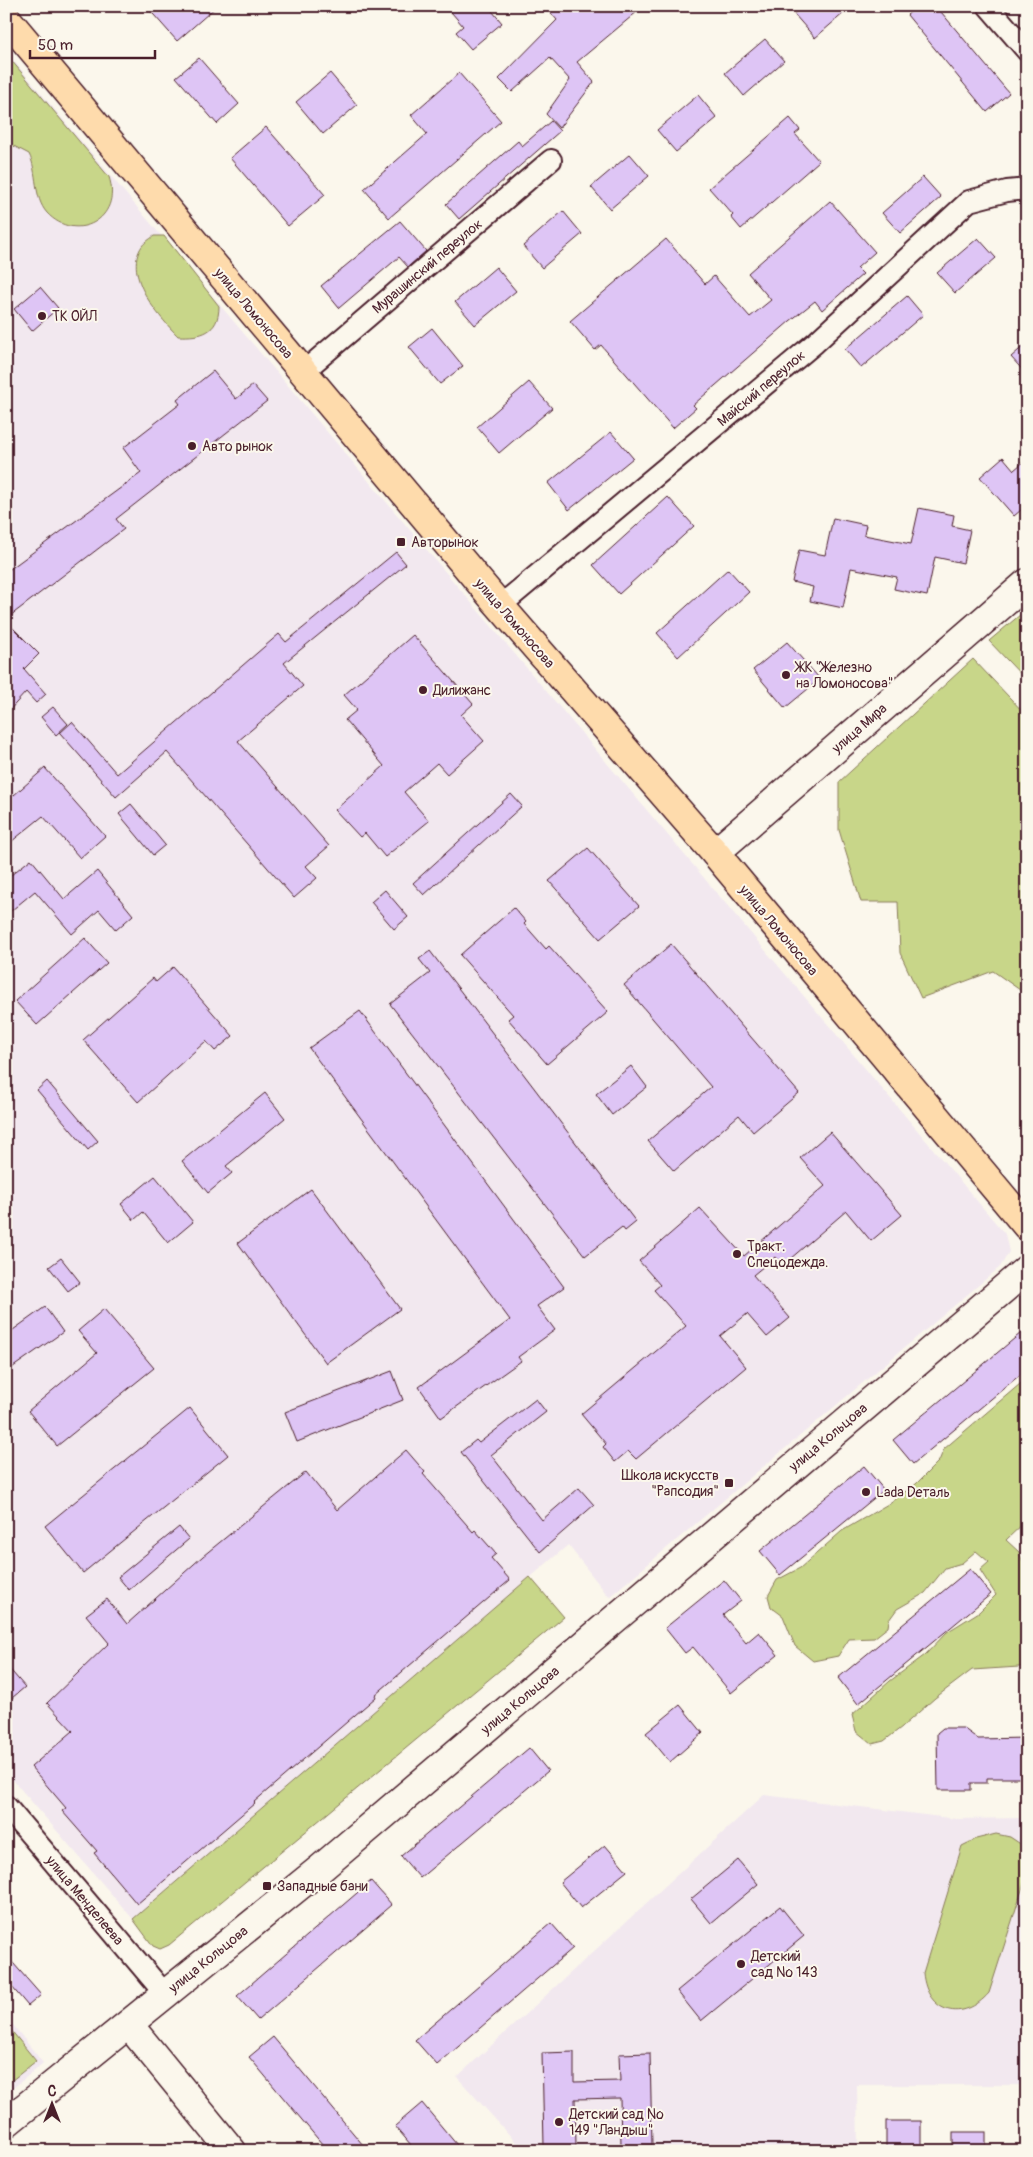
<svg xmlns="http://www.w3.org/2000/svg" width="1033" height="2157" viewBox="0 0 1033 2157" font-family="Pangolin,sans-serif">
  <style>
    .built { fill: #f2e8ef }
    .green { fill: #c8d689; stroke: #897a5a }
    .building { fill: #dec5f5; stroke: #4a1f2b }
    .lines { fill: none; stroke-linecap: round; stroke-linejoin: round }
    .street-casing { stroke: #4a1f2b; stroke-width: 24 }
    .secondary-casing { stroke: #4a1f2b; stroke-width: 31 }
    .highway-casing { stroke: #4a1f2b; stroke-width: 31 }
    .street { stroke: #fbf7ec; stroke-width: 20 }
    .secondary { stroke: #fbf7ec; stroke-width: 28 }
    .highway { stroke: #fedbac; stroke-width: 28 }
    .poi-dot { fill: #4a1f2b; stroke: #fbf7ec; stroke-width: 2 }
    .labels { text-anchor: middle; stroke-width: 4; stroke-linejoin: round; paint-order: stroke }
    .street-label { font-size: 14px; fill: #4a1f2b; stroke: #fbf7ec }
    .poi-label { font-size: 14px; fill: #4a1f2b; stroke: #fbf7ec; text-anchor: start }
  </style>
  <rect width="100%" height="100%" fill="#fbf7ec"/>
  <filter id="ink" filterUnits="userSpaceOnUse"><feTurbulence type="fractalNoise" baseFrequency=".02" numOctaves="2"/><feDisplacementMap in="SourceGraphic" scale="10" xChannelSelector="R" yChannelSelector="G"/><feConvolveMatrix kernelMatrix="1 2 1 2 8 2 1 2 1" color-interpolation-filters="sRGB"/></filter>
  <g filter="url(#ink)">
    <g class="built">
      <path d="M 6,52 L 1005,1234 L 1009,1252 L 1000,1267 L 609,1597 L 568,1545 L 133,1919 L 6,1772 Z"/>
      <path d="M 764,1795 L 957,1819 L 1027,1818 L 1027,2085 L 857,2085 L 858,2151 L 524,2151 L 457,2077 Z"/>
      <path d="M 6,2016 L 43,2063 L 6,2094 Z"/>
    </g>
    <g class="green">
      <path d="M 6,54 L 109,177 C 123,219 76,244 47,213 C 33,197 38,172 29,154 L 6,142 Z"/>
      <path d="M 154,236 L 164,236 L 219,306 C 219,333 201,337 178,336 C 159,317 122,275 142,246 C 144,243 150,239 154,236 Z"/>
      <path d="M 1027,609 L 1027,681 L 989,641 Z"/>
      <path d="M 973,659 L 1027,716 L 1027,995 L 993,971 L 921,998 L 900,953 L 898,902 L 861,902 L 839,830 L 839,782 Z"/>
      <path d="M 1027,1378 L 1027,1413 L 1024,1423 L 1027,1425 L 1027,1520 L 1006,1540 L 1019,1552 L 1027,1572 L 1027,1665 L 1019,1667 L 972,1670 L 935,1698 L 902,1727 L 884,1741 L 872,1744 L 856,1731 L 852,1715 L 890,1681 L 925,1655 L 947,1632 L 979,1612 L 996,1595 L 980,1570 L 989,1562 L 976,1551 L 962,1563 L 945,1568 L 925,1593 L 897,1609 L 889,1620 L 888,1627 L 874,1638 L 849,1639 L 838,1656 L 813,1661 L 795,1646 L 783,1616 L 771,1607 L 768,1596 L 777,1580 L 800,1568 L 842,1531 L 888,1504 L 916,1484 L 939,1461 L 944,1449 Z"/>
      <path d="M 530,1577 L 564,1617 L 169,1945 L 160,1949 L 153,1946 L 133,1919 Z"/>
      <path d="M 996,1834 L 1010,1837 L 1025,1847 L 1027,1874 L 989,1993 C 963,2023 927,2014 923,1973 L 962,1846 L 976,1839 Z"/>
      <path d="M 6,2024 L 36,2061 L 6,2085 Z"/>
    </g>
    <g class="building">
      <path d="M 146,6 L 217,6 L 177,41 Z"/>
      <path d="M 446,6 L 488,6 L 502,23 L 471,49 L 456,32 L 463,26 Z"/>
      <path d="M 545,6 L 644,6 L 577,62 L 594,82 L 559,128 L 546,114 L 570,80 L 550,58 L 512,92 L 499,79 L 557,20 Z"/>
      <path d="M 803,6 L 852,6 L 815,38 L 794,14 Z"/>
      <path d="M 917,6 L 936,6 L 1009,93 L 987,112 L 907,15 Z"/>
      <path d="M 765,39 L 784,61 L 744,96 L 725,73 Z"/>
      <path d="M 199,58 L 239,104 L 217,124 L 176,77 Z"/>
      <path d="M 330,73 L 357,105 L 323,134 L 296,102 Z"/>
      <path d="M 459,73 L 501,121 L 389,218 L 364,189 L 427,134 L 411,115 Z"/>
      <path d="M 698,95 L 717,118 L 676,152 L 657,130 Z"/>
      <path d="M 790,118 L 800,130 L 795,134 L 819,161 L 741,229 L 731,217 L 733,215 L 709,188 Z"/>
      <path d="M 551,121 L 560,131 L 459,219 L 446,204 L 518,141 L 522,146 Z"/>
      <path d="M 266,127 L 325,195 L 288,226 L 230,158 Z"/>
      <path d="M 630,154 L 649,176 L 610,209 L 591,187 Z"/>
      <path d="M 923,177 L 941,197 L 900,233 L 882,213 Z"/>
      <path d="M 830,201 L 875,252 L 857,268 L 863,274 L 822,310 L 815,301 L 790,321 L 693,405 L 696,408 L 673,428 L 601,345 L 595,350 L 570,321 L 666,239 L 705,284 L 714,276 L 750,317 L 771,300 L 748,273 Z"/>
      <path d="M 563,211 L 582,234 L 542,268 L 523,246 Z"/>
      <path d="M 400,221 L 426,251 L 408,267 L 399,257 L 339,308 L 321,286 Z"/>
      <path d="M 978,238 L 996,258 L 955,293 L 937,273 Z"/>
      <path d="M 496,267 L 516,291 L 475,325 L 455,302 Z"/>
      <path d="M 40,287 L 58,308 L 32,331 L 14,309 Z"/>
      <path d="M 907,296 L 923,315 L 861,368 L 845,349 Z"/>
      <path d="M 432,328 L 463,366 L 440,384 L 409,347 Z"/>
      <path d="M 1027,343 L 1027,375 L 1011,357 Z"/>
      <path d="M 213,371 L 236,399 L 253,385 L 267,401 L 116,519 L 124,529 L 6,619 L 6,572 L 141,473 L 123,448 L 180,404 L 177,400 Z"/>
      <path d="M 529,382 L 552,408 L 499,453 L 477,427 Z"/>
      <path d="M 611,432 L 633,458 L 569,510 L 548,483 Z"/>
      <path d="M 1003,457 L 1014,470 L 1027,459 L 1027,505 L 1014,516 L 980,477 Z"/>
      <path d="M 668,497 L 694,526 L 619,594 L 593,565 Z"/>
      <path d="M 919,508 L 954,515 L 952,526 L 970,530 L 963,563 L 935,557 L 927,596 L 894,589 L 897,577 L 851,568 L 843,608 L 810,601 L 813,587 L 792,582 L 799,550 L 825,555 L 833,518 L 866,525 L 864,535 L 911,544 Z"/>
      <path d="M 396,552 L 406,564 L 284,663 L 303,686 L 238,741 L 329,846 L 306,866 L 317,878 L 294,898 L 167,752 L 116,797 L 60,733 L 72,722 L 117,774 L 279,634 L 286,642 Z"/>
      <path d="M 728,569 L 749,592 L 678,657 L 657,633 Z"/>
      <path d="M 6,621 L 39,654 L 24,669 L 46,694 L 36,703 L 26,692 L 6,714 Z"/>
      <path d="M 413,635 L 473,704 L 461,715 L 484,741 L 447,774 L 437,763 L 404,792 L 429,821 L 385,857 L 365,833 L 360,837 L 335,810 L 384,766 L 345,720 L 357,710 L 344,695 Z"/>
      <path d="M 787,642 L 820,679 L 785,708 L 753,670 Z"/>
      <path d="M 53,707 L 68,724 L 56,735 L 41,717 Z"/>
      <path d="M 45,768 L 105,836 L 80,858 L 43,816 L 6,846 L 6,802 Z"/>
      <path d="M 511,794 L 522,806 L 424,895 L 413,883 Z"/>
      <path d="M 131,804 L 165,845 L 153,855 L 119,814 Z"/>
      <path d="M 588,848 L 639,906 L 600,939 L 549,881 Z"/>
      <path d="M 31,859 L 64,899 L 97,871 L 133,915 L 116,930 L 99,910 L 72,934 L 35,891 L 6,915 L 6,879 Z"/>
      <path d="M 385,890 L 408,917 L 394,929 L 371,902 Z"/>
      <path d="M 514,908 L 526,922 L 524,924 L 546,949 L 549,946 L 608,1012 L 547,1064 L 508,1019 L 513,1015 L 460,955 Z"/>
      <path d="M 85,938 L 107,963 L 37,1025 L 15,1001 Z"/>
      <path d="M 671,944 L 799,1093 L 753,1132 L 739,1115 L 674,1171 L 648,1141 L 711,1087 L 624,985 Z"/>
      <path d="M 430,951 L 636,1222 L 625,1231 L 622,1227 L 585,1256 L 390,1004 L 430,973 L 419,959 Z"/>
      <path d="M 173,967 L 233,1036 L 215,1051 L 206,1041 L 138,1102 L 83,1040 L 153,978 L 156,982 Z"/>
      <path d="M 360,1011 L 564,1287 L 537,1306 L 555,1330 L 518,1357 L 521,1361 L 441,1418 L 419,1387 L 510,1320 L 309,1048 Z"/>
      <path d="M 631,1066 L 647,1087 L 612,1115 L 596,1094 Z"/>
      <path d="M 47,1081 L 98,1141 L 88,1150 L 37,1090 Z"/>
      <path d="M 265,1093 L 285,1118 L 226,1166 L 232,1173 L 208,1193 L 182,1161 Z"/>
      <path d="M 830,1132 L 902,1215 L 871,1241 L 846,1211 L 783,1265 L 775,1257 L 753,1275 L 790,1318 L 767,1337 L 747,1314 L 720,1336 L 746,1367 L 636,1459 L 628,1451 L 615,1462 L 603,1447 L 606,1444 L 581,1414 L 686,1326 L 654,1290 L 660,1285 L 639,1261 L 700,1208 L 744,1256 L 825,1186 L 800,1158 Z"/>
      <path d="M 155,1176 L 193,1222 L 168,1243 L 143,1212 L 134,1220 L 121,1204 Z"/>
      <path d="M 311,1189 L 400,1309 L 326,1363 L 238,1243 Z"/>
      <path d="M 61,1258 L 80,1282 L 68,1291 L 49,1267 Z"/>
      <path d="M 45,1307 L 63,1332 L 6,1372 L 6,1335 Z"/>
      <path d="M 104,1309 L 154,1368 L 57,1446 L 28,1411 L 97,1353 L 78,1331 Z"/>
      <path d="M 1027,1328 L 1027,1369 L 913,1464 L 893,1440 Z"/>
      <path d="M 392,1371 L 403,1400 L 297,1442 L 285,1412 Z"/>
      <path d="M 536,1399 L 546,1412 L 491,1455 L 542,1520 L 579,1488 L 594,1505 L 540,1552 L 461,1452 L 476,1440 L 479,1443 Z"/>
      <path d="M 190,1408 L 228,1455 L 83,1573 L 45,1526 Z"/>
      <path d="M 406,1450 L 425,1472 L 423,1474 L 473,1532 L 475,1530 L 496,1554 L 491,1558 L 510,1580 L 375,1695 L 376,1697 L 254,1802 L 255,1803 L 137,1904 L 94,1853 L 97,1851 L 62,1811 L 66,1808 L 31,1767 L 73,1731 L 47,1703 L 109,1643 L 86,1615 L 107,1599 L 127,1624 L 203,1556 L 306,1472 L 337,1510 Z"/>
      <path d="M 864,1466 L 884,1490 L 780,1575 L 760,1551 Z"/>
      <path d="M 179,1527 L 189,1539 L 129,1590 L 118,1577 Z"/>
      <path d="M 970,1569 L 991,1594 L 858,1704 L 838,1678 Z"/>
      <path d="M 724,1580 L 741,1601 L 723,1615 L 746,1643 L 759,1632 L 778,1655 L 731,1693 L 693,1647 L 685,1653 L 665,1628 Z"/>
      <path d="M 6,1665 L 25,1687 L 6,1703 Z"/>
      <path d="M 680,1705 L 703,1733 L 670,1762 L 646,1733 Z"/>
      <path d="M 943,1728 L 963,1728 L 978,1739 L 1027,1738 L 1027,1778 L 987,1778 L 987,1783 L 971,1783 L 971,1790 L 938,1790 L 937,1733 Z"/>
      <path d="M 529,1748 L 548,1771 L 420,1878 L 401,1856 Z"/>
      <path d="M 605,1845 L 627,1871 L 581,1908 L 560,1882 Z"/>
      <path d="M 738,1860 L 758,1884 L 711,1923 L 691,1899 Z"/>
      <path d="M 371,1881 L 392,1905 L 258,2020 L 237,1996 Z"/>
      <path d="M 780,1906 L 804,1936 L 701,2021 L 677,1991 Z"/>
      <path d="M 551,1923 L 573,1948 L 437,2065 L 415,2040 Z"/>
      <path d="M 6,1955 L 41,1995 L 28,2006 L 6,1980 Z"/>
      <path d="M 273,2037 L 368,2151 L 328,2151 L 249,2057 Z"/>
      <path d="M 574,2052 L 574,2082 L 620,2081 L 619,2054 L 650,2053 L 652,2145 L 621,2145 L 620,2098 L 575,2099 L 576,2146 L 544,2146 L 542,2053 Z"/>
      <path d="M 422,2103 L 462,2151 L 416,2151 L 395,2126 Z"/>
      <rect x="886" y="2121" width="35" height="30"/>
      <rect x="953" y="2132" width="33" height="16"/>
    </g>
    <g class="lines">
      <defs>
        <g id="street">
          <path d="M 988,6 L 1027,51"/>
          <path d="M 303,372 L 551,160"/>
          <path d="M 500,606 L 815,343 L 969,201 L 1007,191 L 1027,189"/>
          <path d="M 6,1806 L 165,1994"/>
        </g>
        <g id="secondary">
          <path d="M 715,853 L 1027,583"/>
          <path d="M 129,2025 L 232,2151"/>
          <path d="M 6,2123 L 320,1869 L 1027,1269"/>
        </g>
        <path id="highway" d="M 6,18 L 493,598 L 715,853 L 1027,1226"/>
      </defs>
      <use href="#street" class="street-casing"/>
      <use href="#secondary" class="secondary-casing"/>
      <use href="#highway" class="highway-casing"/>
      <use href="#street" class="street"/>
      <use href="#secondary" class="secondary"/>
      <use href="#highway" class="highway"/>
    </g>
  </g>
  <g class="poi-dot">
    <circle cx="42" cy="316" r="5"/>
    <circle cx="192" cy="446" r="5"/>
    <rect x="396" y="537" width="10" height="10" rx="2.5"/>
    <circle cx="786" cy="675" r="5"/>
    <circle cx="423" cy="690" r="5"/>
    <circle cx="737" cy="1254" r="5"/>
    <rect x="724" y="1478" width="10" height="10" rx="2.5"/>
    <circle cx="866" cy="1492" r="5"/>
    <rect x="262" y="1881" width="10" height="10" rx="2.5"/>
    <circle cx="741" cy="1964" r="5"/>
    <circle cx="559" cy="2122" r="5"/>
  </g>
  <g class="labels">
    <g class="street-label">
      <text transform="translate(427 266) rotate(-40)" y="5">Мурашинский переулок</text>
      <text transform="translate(254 313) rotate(50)" y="5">улица Ломоносова</text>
      <text transform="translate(761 388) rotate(-40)" y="5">Майский переулок</text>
      <text transform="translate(515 623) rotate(49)" y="5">улица Ломоносова</text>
      <text transform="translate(859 728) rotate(-41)" y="5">улица Мира</text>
      <text transform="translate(779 930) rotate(50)" y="5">улица Ломоносова</text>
      <text transform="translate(828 1437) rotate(-40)" y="5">улица Кольцова</text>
      <text transform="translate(520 1700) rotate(-40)" y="5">улица Кольцова</text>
      <text transform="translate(85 1900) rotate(50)" y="5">улица Менделеева</text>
      <text transform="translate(208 1959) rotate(-39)" y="5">улица Кольцова</text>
    </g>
    <g class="poi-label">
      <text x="52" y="321">ТК ОЙЛ</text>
      <text x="202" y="451">Авто рынок</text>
      <text x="411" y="547">Авторынок</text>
      <text x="796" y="672">ЖК "Железно<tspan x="796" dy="16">на Ломоносова"</tspan></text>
      <text x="433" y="695">Дилижанс</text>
      <text x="747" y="1251">Тракт.<tspan x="747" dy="16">Спецодежда.</tspan></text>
      <text x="719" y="1480" text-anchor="end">Школа искусств<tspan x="719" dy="16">"Рапсодия"</tspan></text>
      <text x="876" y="1497">Lada Dеталь</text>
      <text x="277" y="1891">Западные бани</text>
      <text x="751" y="1961">Детский<tspan x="751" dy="16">сад № 143</tspan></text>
      <text x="569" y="2119">Детский сад №<tspan x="569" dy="16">149 "Ландыш"</tspan></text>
    </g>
  </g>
  <rect width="1033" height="2157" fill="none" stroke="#fbf7ec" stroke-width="25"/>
  <rect x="12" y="12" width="1008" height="2132" fill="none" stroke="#4a1f2b" stroke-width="2" filter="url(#ink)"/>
  <g transform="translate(52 2104)" stroke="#fbf7ec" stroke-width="4" paint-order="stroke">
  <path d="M0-4L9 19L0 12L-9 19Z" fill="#4a1f2b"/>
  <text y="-8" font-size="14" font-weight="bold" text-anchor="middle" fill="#4a1f2b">С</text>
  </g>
  <path d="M30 50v8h125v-8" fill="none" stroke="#4a1f2b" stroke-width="2.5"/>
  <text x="38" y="50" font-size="15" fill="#4a1f2b" stroke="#fbf7ec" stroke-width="4" paint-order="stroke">50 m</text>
</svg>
